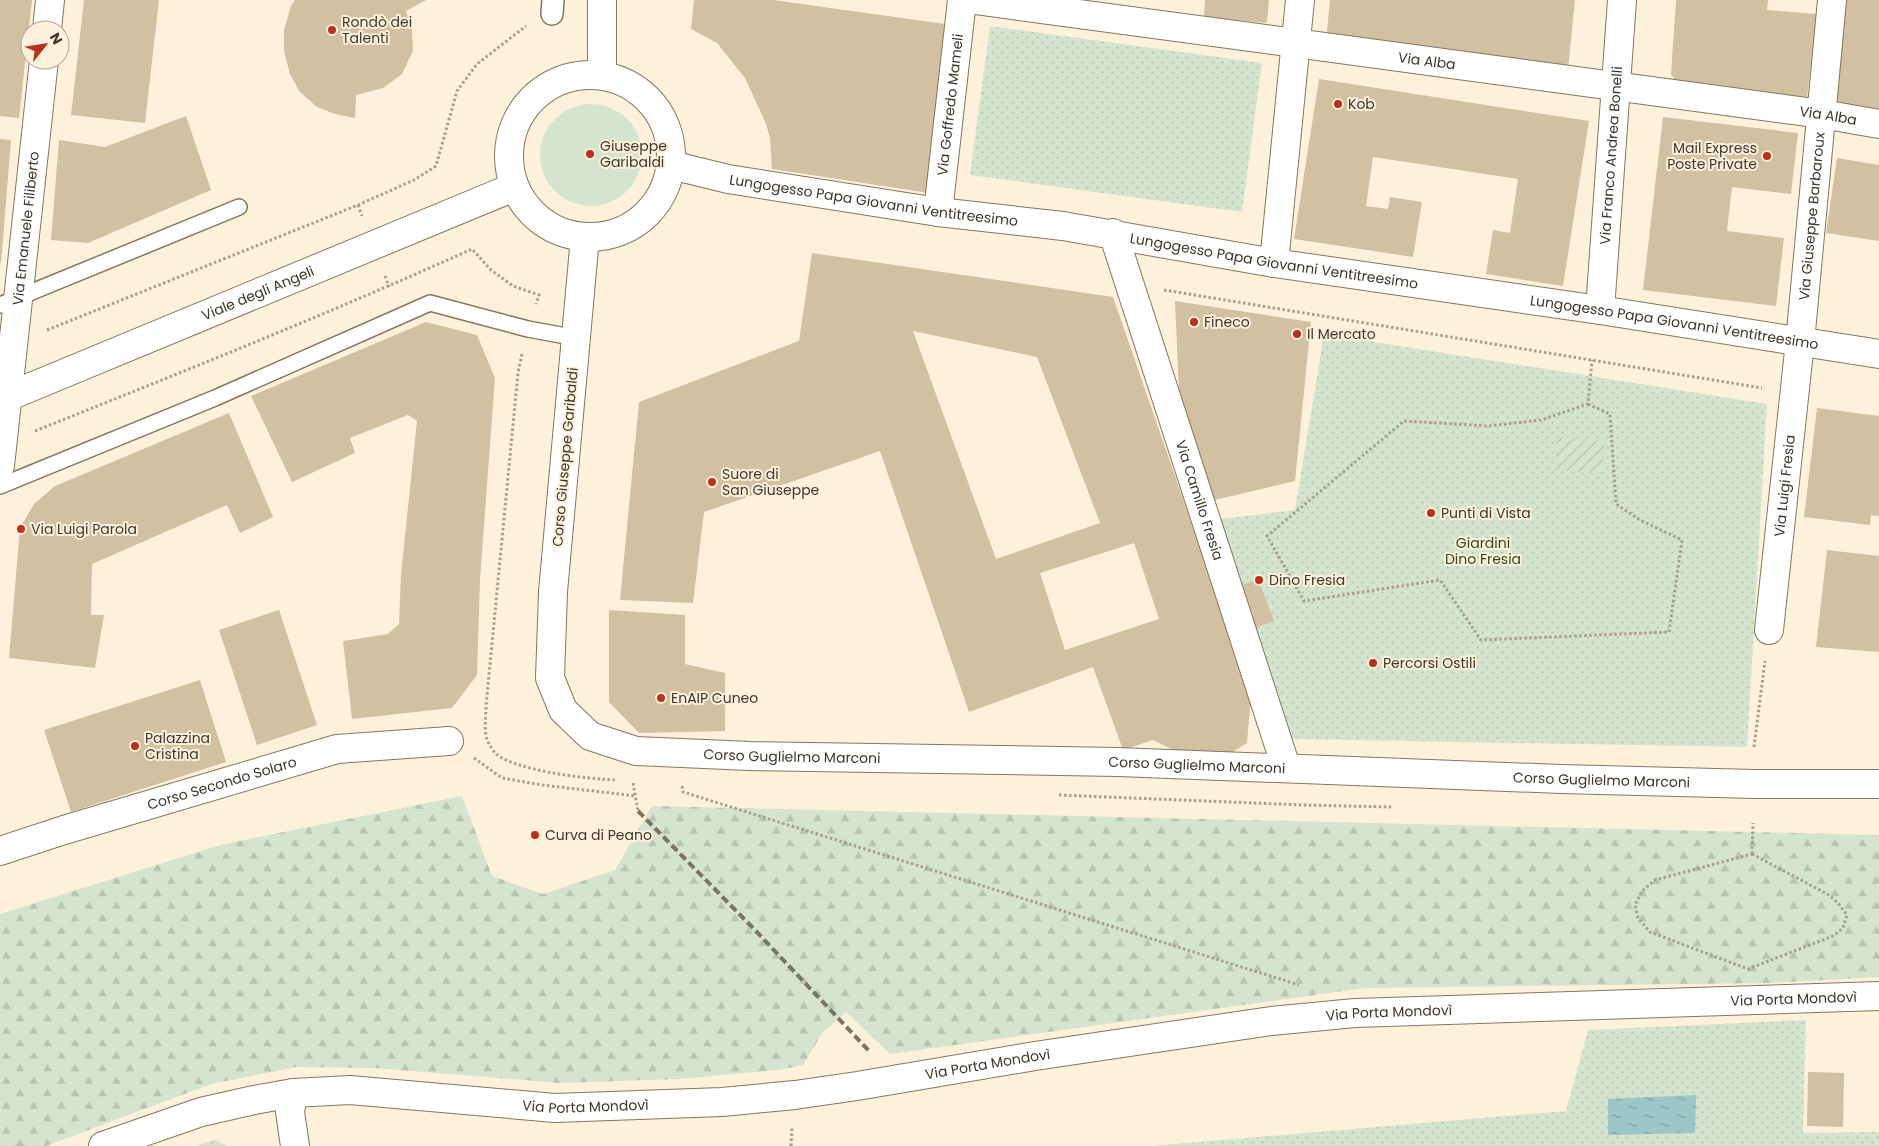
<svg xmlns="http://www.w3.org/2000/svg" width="1879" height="1146" viewBox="0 0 1879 1146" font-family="Poppins,sans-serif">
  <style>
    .grass { fill: #d4e4ce }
    .forest { fill: url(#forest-firs) }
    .park { fill: url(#park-dots) }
    .garden { fill: url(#garden-furrows) }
    .water { fill: url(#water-ripples) }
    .building { fill: #d1c0a2; fill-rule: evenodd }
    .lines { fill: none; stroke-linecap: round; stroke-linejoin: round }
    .service-casing { stroke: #84765d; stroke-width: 18 }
    .pedestrian-casing { stroke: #84765d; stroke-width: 24 }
    .minor-casing { stroke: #84765d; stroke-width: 30 }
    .tertiary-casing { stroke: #84765d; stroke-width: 30 }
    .path { stroke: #a89e8d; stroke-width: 3; stroke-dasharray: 2.5 2.5; stroke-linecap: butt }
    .service { stroke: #fff; stroke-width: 15 }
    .pedestrian { stroke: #fff; stroke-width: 21 }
    .minor { stroke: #fff; stroke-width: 28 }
    .tertiary { stroke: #fff; stroke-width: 28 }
    .rail { stroke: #7c7365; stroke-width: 4; stroke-dasharray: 8 4; stroke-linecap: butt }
    .poi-dot { fill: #bc2f1c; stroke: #fef1db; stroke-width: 2 }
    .labels { text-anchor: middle; stroke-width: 4; stroke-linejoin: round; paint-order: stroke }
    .poi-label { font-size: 14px; fill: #3d372c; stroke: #fef1db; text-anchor: start }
    .street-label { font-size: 14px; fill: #3d372c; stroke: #fef1db }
    .park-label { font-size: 14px; fill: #2b481f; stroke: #fef1db }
  </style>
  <defs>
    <pattern id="forest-firs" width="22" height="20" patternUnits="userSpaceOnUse" patternTransform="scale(1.25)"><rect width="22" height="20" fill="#d4e4ce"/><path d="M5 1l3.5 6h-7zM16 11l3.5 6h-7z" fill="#b7c4b1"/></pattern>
    <pattern id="park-dots" width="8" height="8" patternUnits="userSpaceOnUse" patternTransform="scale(1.25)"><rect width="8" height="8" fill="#d4e4ce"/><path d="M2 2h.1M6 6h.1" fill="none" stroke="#b7c4b1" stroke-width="1.8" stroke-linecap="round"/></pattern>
    <pattern id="garden-furrows" width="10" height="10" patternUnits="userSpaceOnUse" patternTransform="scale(1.25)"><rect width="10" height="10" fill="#d4e4ce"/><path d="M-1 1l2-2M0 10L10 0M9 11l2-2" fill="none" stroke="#b7c4b1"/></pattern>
    <pattern id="water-ripples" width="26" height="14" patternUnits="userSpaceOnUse" patternTransform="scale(1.25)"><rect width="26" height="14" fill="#9cc6c8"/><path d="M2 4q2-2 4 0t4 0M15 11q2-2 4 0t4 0" fill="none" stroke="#80a2a3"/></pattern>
  </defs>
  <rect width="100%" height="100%" fill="#fef1db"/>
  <circle class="grass" cx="591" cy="155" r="51"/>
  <path class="forest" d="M 462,796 L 492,876 L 543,894 L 615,870 L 652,806 L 1879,835 L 1879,977 L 1770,983 L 1365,988 L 890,1054 L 846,1012 L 823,1032 L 803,1065 L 779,1070 L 679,1079 L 560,1083 L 375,1068 L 296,1067 L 211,1084 L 46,1146 L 0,1146 L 0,914 L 220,845 Z"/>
  <g class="park">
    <path d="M 990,26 L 1262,63 L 1242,212 L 970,175 Z"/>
    <path d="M 1324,334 L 1767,404 L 1747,747 L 1290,739 L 1213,520 L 1295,510 Z"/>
    <path d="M 1806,1020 L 1803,1133 L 1879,1132 L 1879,1146 L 1150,1146 L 1566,1111 L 1588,1030 Z"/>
    <path d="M 215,1140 L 227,1146 L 195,1146 Z"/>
  </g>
  <path class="garden" d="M 1557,437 L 1605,441 L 1602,474 L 1555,470 Z"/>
  <path class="water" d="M 1696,1095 L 1695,1133 L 1608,1135 L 1608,1099 Z"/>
  <g class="building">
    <path d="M 0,0 L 32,0 L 19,118 L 0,116 Z"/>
    <path d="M 84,0 L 159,0 L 145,123 L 71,115 Z"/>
    <path d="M 295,0 L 426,0 L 406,11 L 412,30 L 413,51 L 402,74 L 383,88 L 356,95 L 355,118 L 335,114 L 317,107 L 299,91 L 290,74 L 284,51 L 284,30 L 291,6 Z"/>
    <path d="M 694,0 L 773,0 L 945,24 L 929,193 L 772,169 L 770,138 L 766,124 L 745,78 L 717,43 L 691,29 Z"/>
    <path d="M 1205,0 L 1269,0 L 1267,23 L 1204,17 Z"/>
    <path d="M 1330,0 L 1575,0 L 1568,69 L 1326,41 Z"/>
    <path d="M 1676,0 L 1768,0 L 1767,10 L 1817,14 L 1806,106 L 1676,82 L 1671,74 Z"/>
    <path d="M 1847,0 L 1879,0 L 1879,116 L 1834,108 Z"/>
    <path d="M 1319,79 L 1589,121 L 1563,286 L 1486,274 L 1493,230 L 1510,233 L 1518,179 L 1373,157 L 1366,206 L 1388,209 L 1390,197 L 1422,202 L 1413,257 L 1294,239 Z"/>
    <path d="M 186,116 L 211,190 L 88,243 L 51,240 L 59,140 L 105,147 Z"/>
    <path d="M 1663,117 L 1798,133 L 1791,194 L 1732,187 L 1727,231 L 1784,238 L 1776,306 L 1643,290 Z"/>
    <path d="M 0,139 L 11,140 L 1,263 L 0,262 Z"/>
    <path d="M 1837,158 L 1879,165 L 1879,241 L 1826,233 Z"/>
    <path d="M 812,253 L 1113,297 L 1251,695 L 1247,743 L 1223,758 L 1181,754 L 1153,740 L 1123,750 L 1093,667 L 969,712 L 880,451 L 704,512 L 693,603 L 620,600 L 639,402 L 799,341 ZM 913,331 L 1037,357 L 1100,523 L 996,559 ZM 1134,543 L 1159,619 L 1065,650 L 1040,573 Z"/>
    <path d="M 1175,301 L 1311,322 L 1295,481 L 1202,503 L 1181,438 Z"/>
    <path d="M 426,322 L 477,335 L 495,378 L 480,579 L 477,675 L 452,708 L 352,719 L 343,641 L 388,634 L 399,624 L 401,574 L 417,421 L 408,415 L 350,438 L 355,453 L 292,482 L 251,396 Z"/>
    <path d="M 1817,408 L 1879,416 L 1879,516 L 1871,515 L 1870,525 L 1804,517 Z"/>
    <path d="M 229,413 L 273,517 L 240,533 L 227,505 L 92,564 L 91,615 L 104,615 L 95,668 L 9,658 L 20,528 L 34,504 L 55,486 Z"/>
    <path d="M 1827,550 L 1879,556 L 1879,652 L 1816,647 Z"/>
    <path d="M 1258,579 L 1274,621 L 1255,628 L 1240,586 Z"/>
    <path d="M 279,610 L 317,725 L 257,745 L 219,630 Z"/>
    <path d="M 609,610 L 685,615 L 685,664 L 725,673 L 725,731 L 639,733 L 609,702 Z"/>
    <path d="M 200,680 L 226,762 L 71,812 L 44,730 Z"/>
    <path d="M 1808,1072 L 1844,1073 L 1843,1127 L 1807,1126 Z"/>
  </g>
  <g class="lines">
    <defs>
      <g id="service">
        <path d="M 0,305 L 239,207"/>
        <path d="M 0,486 L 215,398 L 430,303 L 528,329 L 577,338"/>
      </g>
      <path id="pedestrian" d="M 552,14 L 553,0"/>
      <g id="minor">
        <path id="s1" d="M 975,0 L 1822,114 L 1879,124"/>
        <path d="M 47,30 L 50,0"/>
        <path id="s2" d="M 938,212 L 962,0"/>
        <path id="s3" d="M 1113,233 L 1286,767"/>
        <path d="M 1274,263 L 1300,0"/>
        <path id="s4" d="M 1600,310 L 1622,0"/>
        <path id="s5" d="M 0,400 L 514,187"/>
        <path id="s6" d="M 0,466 L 44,60"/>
        <path id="s7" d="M 1769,630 L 1800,342 L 1832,0"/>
        <path id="s8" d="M 0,851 L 64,830 L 337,749 L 449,741"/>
        <path d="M 293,1093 L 290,1112 L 295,1146"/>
        <path id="s9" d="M 103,1146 L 201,1112 L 254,1100 L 293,1093 L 350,1090 L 555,1108 L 722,1102 L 795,1095 L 857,1086 L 1035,1056 L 1271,1021 L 1355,1013 L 1879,996"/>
      </g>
      <g id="tertiary">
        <path d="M 602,74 L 602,0"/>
        <circle cx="590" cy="156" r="81"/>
        <path id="s10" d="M 671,165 L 728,179 L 938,212 L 1063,226 L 1274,263 L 1600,310 L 1879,354"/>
        <path id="s11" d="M 585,237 L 553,592 L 550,678 L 563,710 L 590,736 L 636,751 L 750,756 L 1118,762 L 1561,779 L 1755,784 L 1879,784"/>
      </g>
    </defs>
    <use href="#service" class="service-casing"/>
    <use href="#pedestrian" class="pedestrian-casing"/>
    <use href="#minor" class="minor-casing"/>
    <use href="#tertiary" class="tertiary-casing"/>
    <g class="path">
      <path d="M 358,205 L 362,216"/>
      <path d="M 385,276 L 389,287"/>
      <path d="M 1164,290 L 1762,388"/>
      <path d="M 47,330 L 358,205 L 414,180 L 436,166 L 457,91 L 477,64 L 526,26"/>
      <path d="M 522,354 L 518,373 L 486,706 C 486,719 483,733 489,744 C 491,747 494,752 496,754 C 517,771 588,779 616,780"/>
      <path d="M 1588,404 L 1610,414 L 1616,504 L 1640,520 L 1682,540 L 1669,632 L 1481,640 L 1440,580 L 1304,601 L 1267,536 L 1404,421 L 1488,426 L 1541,420 L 1588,404 L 1592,360"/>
      <path d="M 35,431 C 182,372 328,314 472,249 L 491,270 L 513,286 L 539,295 L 536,304"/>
      <path d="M 1754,747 L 1765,661"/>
      <path d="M 474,758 L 502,778 L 542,785 L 636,796"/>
      <path d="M 633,783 L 638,811"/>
      <path d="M 682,786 L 683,792 L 1299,985"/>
      <path d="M 1059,795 L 1303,805 L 1393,807"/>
      <path d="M 1752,854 L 1829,895 L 1838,903 L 1847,915 L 1843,928 L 1833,936 L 1748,969 L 1650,932 L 1638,918 L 1635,905 L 1642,891 L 1655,880 Z"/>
      <path d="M 1752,854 L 1753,823"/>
      <path d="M 791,1146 L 792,1128"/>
    </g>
    <use href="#service" class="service"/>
    <use href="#pedestrian" class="pedestrian"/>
    <use href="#minor" class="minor"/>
    <use href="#tertiary" class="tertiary"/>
    <path class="rail" d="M 638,811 L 755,930 L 871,1053"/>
  </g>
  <g class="poi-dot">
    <circle cx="332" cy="30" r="5"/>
    <circle cx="1338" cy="104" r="5"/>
    <circle cx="590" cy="154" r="5"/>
    <circle cx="1767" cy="156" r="5"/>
    <circle cx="1194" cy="322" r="5"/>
    <circle cx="1297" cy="334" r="5"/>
    <circle cx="712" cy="482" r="5"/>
    <circle cx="1431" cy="513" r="5"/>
    <circle cx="21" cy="529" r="5"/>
    <circle cx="1259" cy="580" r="5"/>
    <circle cx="1373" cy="663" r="5"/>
    <circle cx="661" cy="698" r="5"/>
    <circle cx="135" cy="746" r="5"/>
    <circle cx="535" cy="835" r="5"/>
  </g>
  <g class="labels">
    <g class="poi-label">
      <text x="342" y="27">Rondò dei<tspan x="342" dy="16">Talenti</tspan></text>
      <text x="1348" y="109">Kob</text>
      <text x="600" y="151">Giuseppe<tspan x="600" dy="16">Garibaldi</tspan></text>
      <text x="1757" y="153" text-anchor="end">Mail Express<tspan x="1757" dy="16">Poste Private</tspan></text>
      <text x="1204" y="327">Fineco</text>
      <text x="1307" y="339">Il Mercato</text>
      <text x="722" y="479">Suore di<tspan x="722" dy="16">San Giuseppe</tspan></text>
      <text x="1441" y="518">Punti di Vista</text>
      <text x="31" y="534">Via Luigi Parola</text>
      <text x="1269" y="585">Dino Fresia</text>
      <text x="1383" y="668">Percorsi Ostili</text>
      <text x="671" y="703">EnAIP Cuneo</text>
      <text x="145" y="743">Palazzina<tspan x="145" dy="16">Cristina</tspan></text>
      <text x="545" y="840">Curva di Peano</text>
    </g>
    <g class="street-label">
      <text dy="5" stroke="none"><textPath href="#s1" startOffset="456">Via Alba</textPath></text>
      <text dy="5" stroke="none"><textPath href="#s2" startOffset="108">Via Goffredo Mameli</textPath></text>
      <text dy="5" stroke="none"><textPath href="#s1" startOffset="861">Via Alba</textPath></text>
      <text dy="5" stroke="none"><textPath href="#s4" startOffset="155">Via Franco Andrea Bonelli</textPath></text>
      <text dy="5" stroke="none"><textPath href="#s10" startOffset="206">Lungogesso Papa Giovanni Ventitreesimo</textPath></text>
      <text dy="5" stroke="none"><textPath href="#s7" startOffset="416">Via Giuseppe Barbaroux</textPath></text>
      <text dy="5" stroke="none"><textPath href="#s6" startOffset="239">Via Emanuele Filiberto</textPath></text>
      <text dy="5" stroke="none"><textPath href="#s10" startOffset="611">Lungogesso Papa Giovanni Ventitreesimo</textPath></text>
      <text dy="5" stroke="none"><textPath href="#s5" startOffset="279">Viale degli Angeli</textPath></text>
      <text dy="5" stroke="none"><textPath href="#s10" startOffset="1016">Lungogesso Papa Giovanni Ventitreesimo</textPath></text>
      <text transform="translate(565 457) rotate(-85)" y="5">Corso Giuseppe Garibaldi</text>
      <text dy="5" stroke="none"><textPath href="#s7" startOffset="145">Via Luigi Fresia</textPath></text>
      <text dy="5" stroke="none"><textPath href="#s3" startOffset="281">Via Camillo Fresia</textPath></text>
      <text dy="5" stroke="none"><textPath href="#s11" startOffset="719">Corso Guglielmo Marconi</textPath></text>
      <text dy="5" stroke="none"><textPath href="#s11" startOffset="1124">Corso Guglielmo Marconi</textPath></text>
      <text dy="5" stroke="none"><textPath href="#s11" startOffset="1529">Corso Guglielmo Marconi</textPath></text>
      <text dy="5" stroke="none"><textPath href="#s8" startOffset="232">Corso Secondo Solaro</textPath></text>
      <text dy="5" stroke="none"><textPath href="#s9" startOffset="1706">Via Porta Mondovì</textPath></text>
      <text dy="5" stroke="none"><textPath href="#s9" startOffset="1301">Via Porta Mondovì</textPath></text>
      <text dy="5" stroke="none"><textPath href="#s9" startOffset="896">Via Porta Mondovì</textPath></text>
      <text dy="5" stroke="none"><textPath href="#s9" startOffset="491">Via Porta Mondovì</textPath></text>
    </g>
    <g class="park-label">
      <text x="1483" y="548">Giardini<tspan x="1483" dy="16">Dino Fresia</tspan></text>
    </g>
  </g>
  <g transform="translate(45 45) rotate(60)"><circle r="24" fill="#fef1db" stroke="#b1a795"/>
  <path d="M0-4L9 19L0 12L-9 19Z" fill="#bc2f1c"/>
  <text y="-8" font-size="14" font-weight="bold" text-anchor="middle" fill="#3d372c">N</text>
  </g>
</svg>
